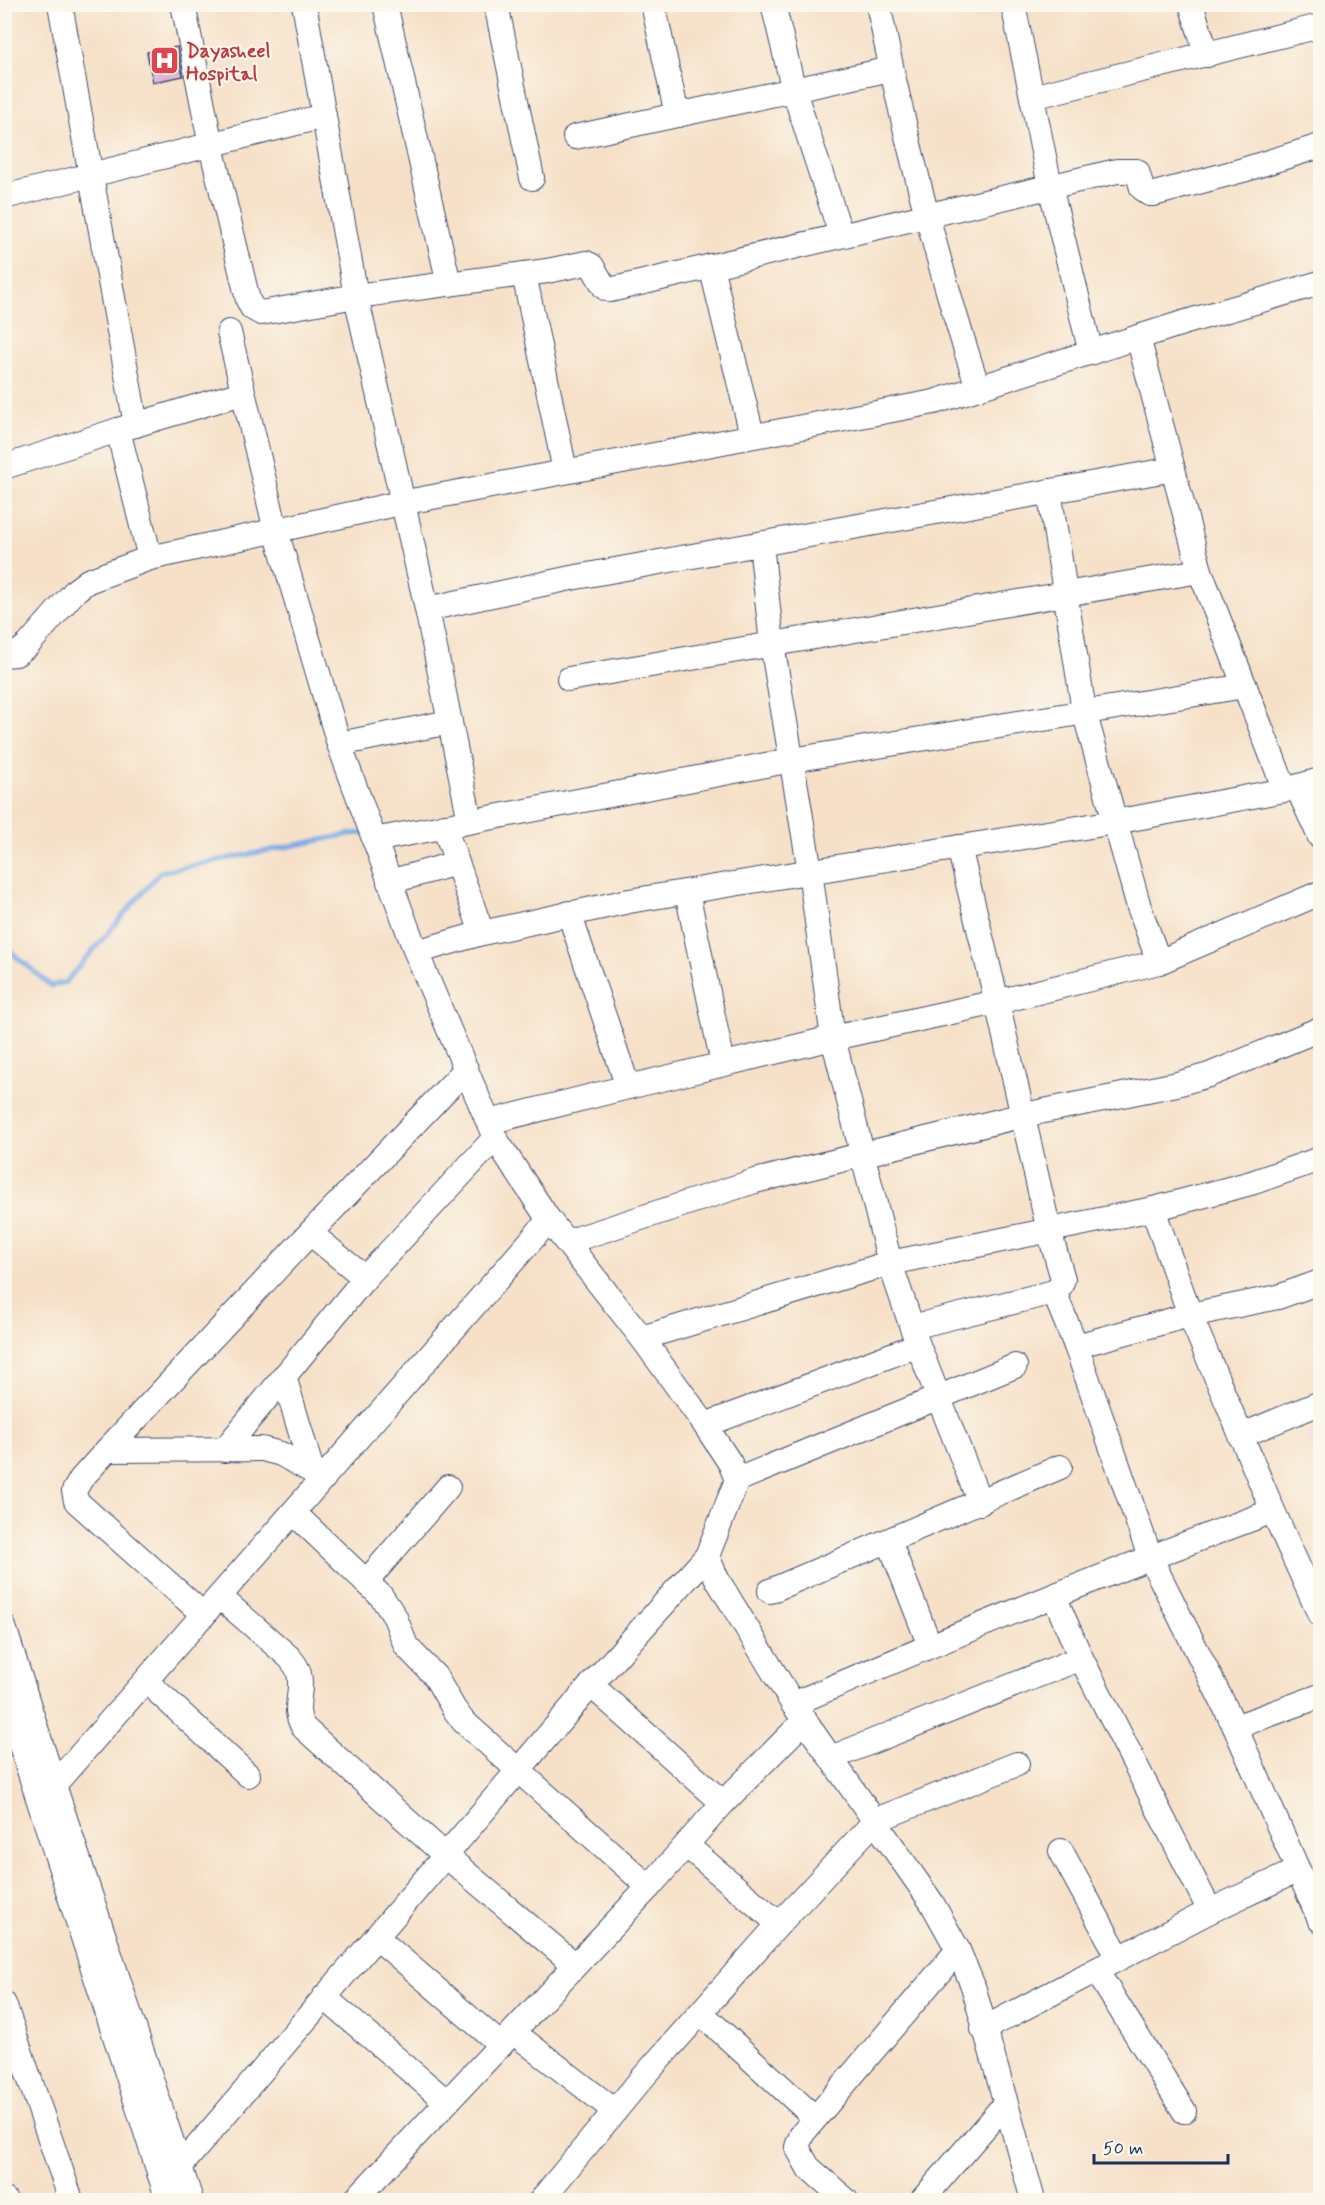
<svg xmlns="http://www.w3.org/2000/svg" width="1325" height="2205" viewBox="0 0 1325 2205" font-family="Mynerve,sans-serif">
  <style>
    .built { fill: #efd0e5 }
    .lines { fill: none; stroke-linecap: round; stroke-linejoin: round }
    .stream { stroke: #7babe6; stroke-width: 5 }
    .building { fill: #d5aed4 }
    .minor-casing { stroke: #3c4a6e; stroke-width: 26 }
    .minor { stroke: #fff; stroke-width: 24 }
    .labels { text-anchor: middle; stroke-width: 4.5; stroke-linejoin: round; paint-order: stroke }
    .health-label { font-size: 20px; font-weight: bold; fill: #be3a42; stroke: #fbf7ec; text-anchor: start }
  </style>
  <rect width="100%" height="100%" fill="#fbf7ec"/>
  <filter id="ink" filterUnits="userSpaceOnUse"><feTurbulence type="fractalNoise" baseFrequency=".0167" numOctaves="2"/><feDisplacementMap in="SourceGraphic" scale="12" xChannelSelector="R" yChannelSelector="G"/><feConvolveMatrix kernelMatrix="1 2 1 2 8 2 1 2 1" color-interpolation-filters="sRGB"/></filter>
  <filter id="wash" filterUnits="userSpaceOnUse"><feTurbulence type="fractalNoise" baseFrequency=".008" numOctaves="4" result="noise"/><feDisplacementMap in="SourceGraphic" scale="24" xChannelSelector="R" yChannelSelector="G"/><feGaussianBlur stdDeviation="1.35" result="paint"/><feColorMatrix in="noise" values="0 0 0 0 0 0 0 0 0 0 0 0 0 0 0 0 0 1.4 0 .05"/><feComposite in="paint" operator="in"/></filter>
  <g filter="url(#wash)">
    <rect width="100%" height="100%" fill="#f6e0c7"/>
    <path class="built" d="M 1320,1429 L 1320,1471 L 1307,1434 Z"/>
    <g class="lines">
      <path class="stream" d="M 4,946 L 51,986 L 66,982 L 160,872 L 351,834 L 363,833"/>
    </g>
    <g id="blocks">
      <path class="building" d="M 177,47 L 183,76 L 153,82 L 147,52 Z"/>
    </g>
  </g>
  <g filter="url(#ink)">
    <use href="#blocks" fill-opacity="0" stroke="#3c4a6e" stroke-width="1.5"/>
    <g class="lines">
      <defs>
        <g id="minor">
          <path d="M 60,4 L 136,425"/>
          <path d="M 183,4 L 211,146 L 248,300 L 252,308 L 261,313 L 356,296 L 547,271 L 586,263 L 592,266 L 605,288 L 610,290 L 1117,171 L 1137,171 L 1142,188 L 1149,194 L 1154,194 L 1243,170 L 1320,146"/>
          <path d="M 304,4 L 356,296 L 427,609 L 470,821"/>
          <path d="M 385,4 L 449,284"/>
          <path d="M 496,4 L 532,178"/>
          <path d="M 653,4 L 677,115"/>
          <path d="M 773,4 L 794,91 L 841,235"/>
          <path d="M 878,4 C 904,134 937,263 978,388"/>
          <path d="M 1013,4 L 1050,186 L 1091,353"/>
          <path d="M 1191,4 L 1207,55"/>
          <path d="M 1032,97 L 1320,26"/>
          <path d="M 575,137 L 891,69"/>
          <path d="M 4,197 L 324,116"/>
          <path d="M 711,266 L 752,435"/>
          <path d="M 524,274 L 565,471"/>
          <path d="M 229,332 L 276,531 L 339,744 L 416,952 L 495,1138 L 549,1220 L 642,1338 L 705,1425 L 730,1463 L 737,1480 L 707,1556 L 717,1579 L 793,1704 L 932,1903 L 958,1950 L 973,1986 L 1033,2200"/>
          <path d="M 1138,337 L 1200,571 L 1285,790"/>
          <path d="M 118,430 L 150,558"/>
          <path d="M 4,467 L 118,430 L 242,393"/>
          <path d="M 1049,491 L 1084,711 L 1139,907 L 1159,962"/>
          <path d="M 761,544 L 772,644 L 810,871 L 833,1038 L 890,1263 L 918,1345 L 980,1503"/>
          <path d="M 427,609 L 571,578 L 1173,469"/>
          <path d="M 4,655 L 16,654 L 28,645 L 76,590 L 88,581 L 150,558 L 401,503 L 934,402 L 1186,322 L 1320,283"/>
          <path d="M 569,679 L 1200,571"/>
          <path d="M 339,744 L 450,722"/>
          <path d="M 1297,787 L 1320,837"/>
          <path d="M 444,826 L 482,933"/>
          <path d="M 374,840 L 792,760 L 1245,686"/>
          <path d="M 389,882 L 457,863"/>
          <path d="M 687,892 L 723,1064"/>
          <path d="M 569,913 L 628,1087"/>
          <path d="M 416,952 L 482,933 L 629,901 L 1115,822 L 1285,790 L 1320,780"/>
          <path d="M 489,1122 L 628,1087 L 833,1038 L 997,1002 L 1159,962 L 1320,893"/>
          <path d="M 1153,1209 L 1190,1315 L 1273,1511 L 1320,1615"/>
          <path d="M 310,1233 L 365,1278"/>
          <path d="M 567,1242 L 755,1181 L 1024,1115 L 1177,1084 L 1209,1075 L 1320,1029"/>
          <path d="M 1054,1292 L 1076,1346 L 1150,1557 L 1235,1727 L 1320,1920"/>
          <path d="M 912,1327 L 1054,1292 L 1060,1287 L 1063,1279 L 1049,1231 L 997,1002 L 959,847"/>
          <path d="M 642,1338 L 890,1263 L 1153,1209 L 1251,1183 L 1320,1159"/>
          <path d="M 1076,1346 L 1190,1315 L 1278,1297 L 1320,1282"/>
          <path d="M 284,1376 L 312,1471"/>
          <path d="M 705,1425 L 918,1345"/>
          <path d="M 1240,1436 L 1320,1403"/>
          <path d="M 107,1450 L 262,1449 L 281,1454 L 324,1478"/>
          <path d="M 224,1450 L 365,1278 L 495,1138"/>
          <path d="M 737,1480 L 1015,1366"/>
          <path d="M 294,1513 L 381,1596 L 395,1617 L 406,1646 L 435,1676 L 454,1709 L 463,1721 L 649,1887"/>
          <path d="M 889,1541 L 930,1646"/>
          <path d="M 366,1582 L 448,1487"/>
          <path d="M 770,1591 L 1060,1467"/>
          <path d="M 1054,1596 L 1081,1658 L 1210,1911"/>
          <path d="M 220,1597 L 289,1657 C 293,1662 298,1667 299,1674 C 304,1693 291,1709 304,1728 L 445,1855 L 575,1965"/>
          <path d="M 204,1615 L 76,1501 L 74,1491 L 81,1479 L 107,1450 L 310,1233 L 466,1069"/>
          <path d="M 4,1627 L 54,1785 L 191,2200"/>
          <path d="M 146,1681 L 248,1775"/>
          <path d="M 591,1685 L 723,1803"/>
          <path d="M 4,1693 L 168,2200"/>
          <path d="M 793,1704 C 952,1636 1111,1571 1273,1511"/>
          <path d="M 1235,1727 L 1320,1696"/>
          <path d="M 831,1758 L 1081,1658"/>
          <path d="M 54,1785 L 549,1220"/>
          <path d="M 686,1845 L 779,1924"/>
          <path d="M 1061,1851 L 1119,1958"/>
          <path d="M 376,1937 L 501,2045"/>
          <path d="M 1096,1970 L 1184,2111"/>
          <path d="M 324,1997 L 447,2102"/>
          <path d="M 4,2004 L 71,2200"/>
          <path d="M 701,2013 L 815,2118"/>
          <path d="M 983,2029 L 1210,1911 L 1298,1870"/>
          <path d="M 513,2032 L 615,2111"/>
          <path d="M 159,2173 L 179,2168 L 591,1685 L 707,1556"/>
          <path d="M 4,2200 L 5,2200"/>
          <path d="M 355,2200 L 649,1887 L 723,1803 L 805,1720"/>
          <path d="M 541,2200 L 639,2082 L 779,1924 L 876,1820 L 1017,1764"/>
          <path d="M 846,2200 L 808,2167 L 797,2147 L 802,2134 L 958,1950"/>
          <path d="M 922,2200 L 1005,2104"/>
        </g>
      </defs>
      <use href="#minor" class="minor-casing"/>
      <use href="#minor" class="minor"/>
    </g>
  </g>
  <defs>
    <symbol id="hospital-square" viewBox="-11 -11 22 22"><rect x="-9" y="-9" width="18" height="18" rx="4" fill="#e0444e" stroke="#fbf7ec"/><path d="M-5-5h3v3.5h4V-5h3V5h-3V1.5h-4V5h-3Z" fill="#fff"/></symbol>
  </defs>
  <g fill-rule="evenodd">
    <use href="#hospital-square" x="148" y="44" width="33" height="33"/>
  </g>
  <g class="labels">
    <g class="health-label">
      <text x="186" y="57">Dayasheel<tspan x="186" dy="23">Hospital</tspan></text>
    </g>
  </g>
  <rect width="1325" height="2205" fill="none" stroke="#fbf7ec" stroke-width="24"/>
  <path d="M1094 2154v9h134v-9" fill="none" stroke="#1b2f5e" stroke-width="3"/>
  <text x="1103" y="2154" font-size="18" fill="#1b2f5e" stroke="#fbf7ec" stroke-width="4.5" paint-order="stroke">50 m</text>
</svg>
